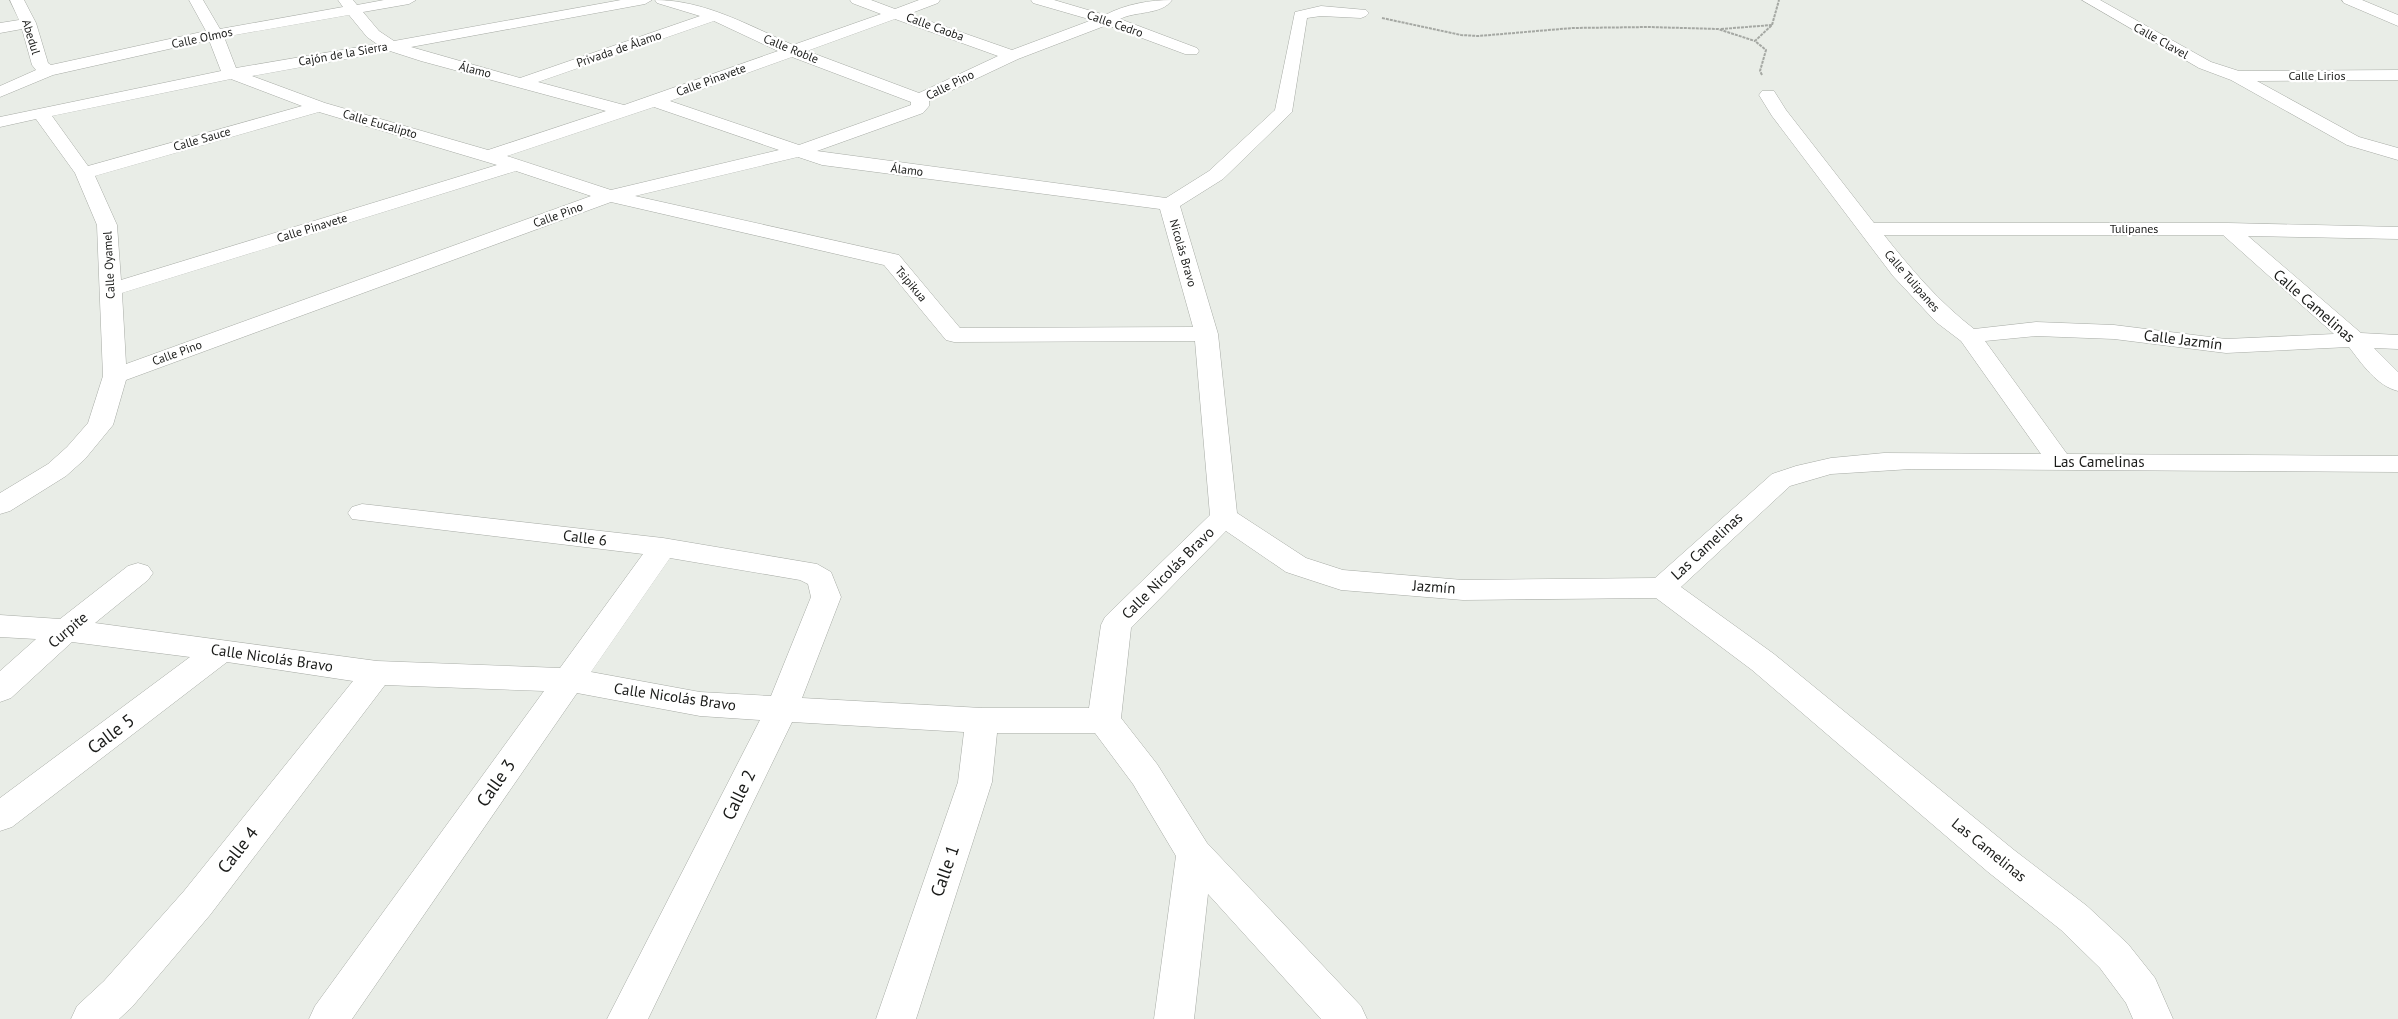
<svg xmlns="http://www.w3.org/2000/svg" width="2398" height="1019" viewBox="0 0 2398 1019" font-family="'PT Sans',sans-serif">
  <style>
    .lines { fill: none; stroke-linecap: round; stroke-linejoin: round }
    .minor-casing { stroke: #a7aba5; stroke-width: 1 }
    .path { stroke: #a5a8a3; stroke-width: 2; stroke-dasharray: 3 1; stroke-linecap: butt }
    .minor { fill: #fff; fill-rule: evenodd }
    .labels { text-anchor: middle; stroke-width: 4.5; stroke-linejoin: round; paint-order: stroke }
    .far-street-label { font-size: 12px; fill: #1a1b19; stroke: #fff }
    .street-label { font-size: 15px; fill: #1a1b19; stroke: #fff }
    .near-street-label { font-size: 18px; fill: #1a1b19; stroke: #fff }
  </style>
  <rect width="100%" height="100%" fill="#e9ede7"/>
  <g class="lines">
    <defs>
      <g id="minor">
        <path d="M 10,0 L 24,0 L 36,23 L 48,63 L 51,65 L 206,31 L 189,0 L 203,0 L 220,29 L 343,7 L 338,0 L 353,0 L 357,5 L 384,0 L 416,0 L 409,4 L 363,12 L 379,31 L 394,41 L 621,0 L 652,0 L 645,4 L 411,47 L 520,78 L 700,16 L 657,3 L 655,0 C 704,0 748,25 793,45 L 881,14 L 852,3 L 850,0 L 871,0 L 895,9 L 919,0 L 940,0 L 938,3 L 909,14 L 1012,50 L 1092,20 L 1033,3 L 1031,0 L 1054,0 L 1105,15 C 1126,4 1150,0 1172,0 C 1162,15 1135,11 1120,19 L 1197,48 L 1199,51 L 1197,54 L 1185,54 L 1107,25 L 1018,59 L 929,101 L 929,106 L 923,113 L 817,151 L 1166,198 L 1209,171 L 1275,110 L 1295,12 L 1321,6 L 1366,10 L 1369,13 L 1366,16 L 1361,18 L 1321,16 L 1307,18 L 1292,112 L 1223,179 L 1180,206 L 1218,334 L 1237,513 L 1306,558 L 1343,570 L 1463,580 L 1655,578 L 1772,474 L 1796,466 L 1831,458 L 1884,453 L 2041,454 L 1961,341 L 1936,322 L 1893,276 L 1772,116 L 1759,95 L 1762,91 L 1774,91 L 1786,110 L 1874,223 L 2228,223 L 2398,227 L 2398,239 L 2248,236 L 2361,333 L 2398,335 L 2398,349 L 2374,348 L 2398,372 L 2398,391 C 2377,386 2362,364 2349,347 L 2226,353 L 2114,339 L 2036,336 L 1985,341 L 2067,454 L 2398,456 L 2398,472 L 1911,469 L 1831,474 L 1790,486 L 1681,587 L 1774,654 L 2014,850 L 2087,906 L 2128,944 L 2155,978 L 2173,1019 L 2133,1019 L 2126,1003 L 2100,968 L 2061,930 L 1988,872 L 1752,670 L 1656,598 L 1463,600 L 1341,590 L 1286,572 L 1226,531 L 1131,628 L 1121,718 L 1157,764 L 1207,843 L 1361,1006 L 1367,1019 L 1321,1019 L 1208,894 L 1194,1019 L 1154,1019 L 1176,856 L 1133,784 L 1095,733 L 997,733 L 992,782 L 916,1019 L 876,1019 L 958,782 L 964,732 L 792,722 L 648,1019 L 607,1019 L 760,720 L 700,716 L 577,693 L 352,1019 L 309,1019 L 315,1006 L 544,691 L 385,685 L 210,915 L 132,1007 L 119,1019 L 71,1019 L 77,1006 L 104,981 L 184,891 L 353,681 L 227,662 L 12,827 L 0,831 L 0,798 L 190,657 L 72,642 L 11,698 L 0,702 L 0,671 L 36,639 L 0,637 L 0,615 L 60,619 L 128,566 L 138,563 L 148,566 L 153,573 L 148,580 L 95,623 L 377,661 L 560,668 L 643,554 L 352,519 L 348,513 L 352,507 L 362,504 L 663,538 L 817,564 L 831,572 L 841,597 L 802,698 L 982,708 L 1089,708 L 1101,625 L 1105,617 L 1210,515 L 1195,341 L 954,342 L 946,340 L 884,265 L 611,202 L 126,380 L 113,425 L 85,459 L 66,476 L 10,511 L 0,514 L 0,493 L 48,464 L 67,447 L 88,423 L 103,376 L 97,225 L 75,173 L 36,119 L 0,127 L 0,117 L 221,71 L 209,40 L 53,75 L 0,97 L 0,86 L 36,70 L 32,65 L 22,29 L 0,33 L 0,23 L 19,20 ZM 349,15 L 367,37 L 377,44 L 236,68 L 224,37 ZM 895,19 L 998,56 L 919,93 L 807,51 ZM 714,21 L 778,51 L 624,105 L 538,82 ZM 390,51 L 421,61 L 606,111 L 488,150 L 325,103 L 252,76 ZM 792,57 L 911,102 L 911,105 L 799,145 L 670,101 ZM 231,79 L 302,106 L 88,166 L 52,116 ZM 654,107 L 779,150 L 611,190 L 507,156 ZM 319,112 L 497,165 L 121,280 L 117,225 L 95,176 ZM 798,157 L 822,165 L 1160,209 L 1193,327 L 960,328 L 899,255 L 635,196 ZM 516,171 L 591,196 L 126,364 L 122,293 ZM 1884,235 L 2223,235 L 2334,334 L 2226,339 L 2114,325 L 2036,322 L 1974,329 C 1939,302 1911,269 1884,235 ZM 670,558 L 800,580 L 808,584 L 811,597 L 771,696 L 700,692 L 591,672 Z"/>
        <path d="M 2082,0 L 2100,0 L 2211,62 L 2239,71 L 2398,70 L 2398,80 L 2257,81 L 2359,137 L 2398,148 L 2398,160 L 2347,145 L 2231,80 L 2199,68 Z"/>
        <path d="M 2342,0 L 2362,0 L 2398,15 L 2398,26 L 2344,3 Z"/>
      </g>
    </defs>
    <use href="#minor" class="minor-casing"/>
    <g class="path">
      <path d="M 1382,18 L 1461,35 L 1478,36 L 1573,28 L 1649,27 L 1718,29 L 1755,41"/>
      <path d="M 1721,29 L 1772,25"/>
      <path d="M 1762,75 L 1760,71 L 1766,50 L 1755,41 L 1772,25 L 1779,0"/>
    </g>
    <use href="#minor" class="minor"/>
  </g>
  <g class="labels">
    <g class="far-street-label">
      <text transform="translate(1115 24) rotate(19)" y="4">Calle Cedro</text>
      <text transform="translate(935 27) rotate(20)" y="4">Calle Caoba</text>
      <text transform="translate(31 37) rotate(73)" y="4">Abedul</text>
      <text transform="translate(202 38) rotate(-12)" y="4">Calle Olmos</text>
      <text transform="translate(2161 41) rotate(29)" y="4">Calle Clavel</text>
      <text transform="translate(619 49) rotate(-19)" y="4">Privada de Álamo</text>
      <text transform="translate(791 49) rotate(22)" y="4">Calle Roble</text>
      <text transform="translate(343 54) rotate(-10)" y="4">Cajón de la Sierra</text>
      <text transform="translate(475 70) rotate(14)" y="4">Álamo</text>
      <text x="2317" y="80">Calle Lirios</text>
      <text transform="translate(711 80) rotate(-20)" y="4">Calle Pinavete</text>
      <text transform="translate(950 85) rotate(-26)" y="4">Calle Pino</text>
      <text transform="translate(380 124) rotate(16)" y="4">Calle Eucalipto</text>
      <text transform="translate(202 139) rotate(-16)" y="4">Calle Sauce</text>
      <text transform="translate(907 170) rotate(7)" y="4">Álamo</text>
      <text transform="translate(558 215) rotate(-20)" y="4">Calle Pino</text>
      <text transform="translate(312 228) rotate(-17)" y="4">Calle Pinavete</text>
      <text x="2134" y="233">Tulipanes</text>
      <text transform="translate(1183 253) rotate(74)" y="4">Nicolás Bravo</text>
      <text transform="translate(109 265) rotate(-93)" y="4">Calle Oyamel</text>
      <text transform="translate(1912 281) rotate(49)" y="4">Calle Tulipanes</text>
      <text transform="translate(911 284) rotate(50)" y="4">Tsipikua</text>
      <text transform="translate(177 353) rotate(-20)" y="4">Calle Pino</text>
    </g>
    <g class="street-label">
      <text transform="translate(2314 306) rotate(41)" y="5">Calle Camelinas</text>
      <text transform="translate(2183 340) rotate(7)" y="5">Calle Jazmín</text>
      <text x="2099" y="467">Las Camelinas</text>
      <text transform="translate(585 538) rotate(7)" y="5">Calle 6</text>
      <text transform="translate(1707 546) rotate(-43)" y="5">Las Camelinas</text>
      <text transform="translate(1168 573) rotate(-45)" y="5">Calle Nicolás Bravo</text>
      <text transform="translate(1434 587) rotate(4)" y="5">Jazmín</text>
      <text transform="translate(68 630) rotate(-40)" y="5">Curpite</text>
      <text transform="translate(272 658) rotate(8)" y="5">Calle Nicolás Bravo</text>
      <text transform="translate(675 697) rotate(8)" y="5">Calle Nicolás Bravo</text>
      <text transform="translate(1989 850) rotate(39)" y="5">Las Camelinas</text>
    </g>
    <g class="near-street-label">
      <text transform="translate(111 734) rotate(-37)" y="6">Calle 5</text>
      <text transform="translate(496 783) rotate(-55)" y="6">Calle 3</text>
      <text transform="translate(739 795) rotate(-64)" y="6">Calle 2</text>
      <text transform="translate(238 850) rotate(-52)" y="6">Calle 4</text>
      <text transform="translate(945 871) rotate(-71)" y="6">Calle 1</text>
    </g>
  </g>
</svg>
